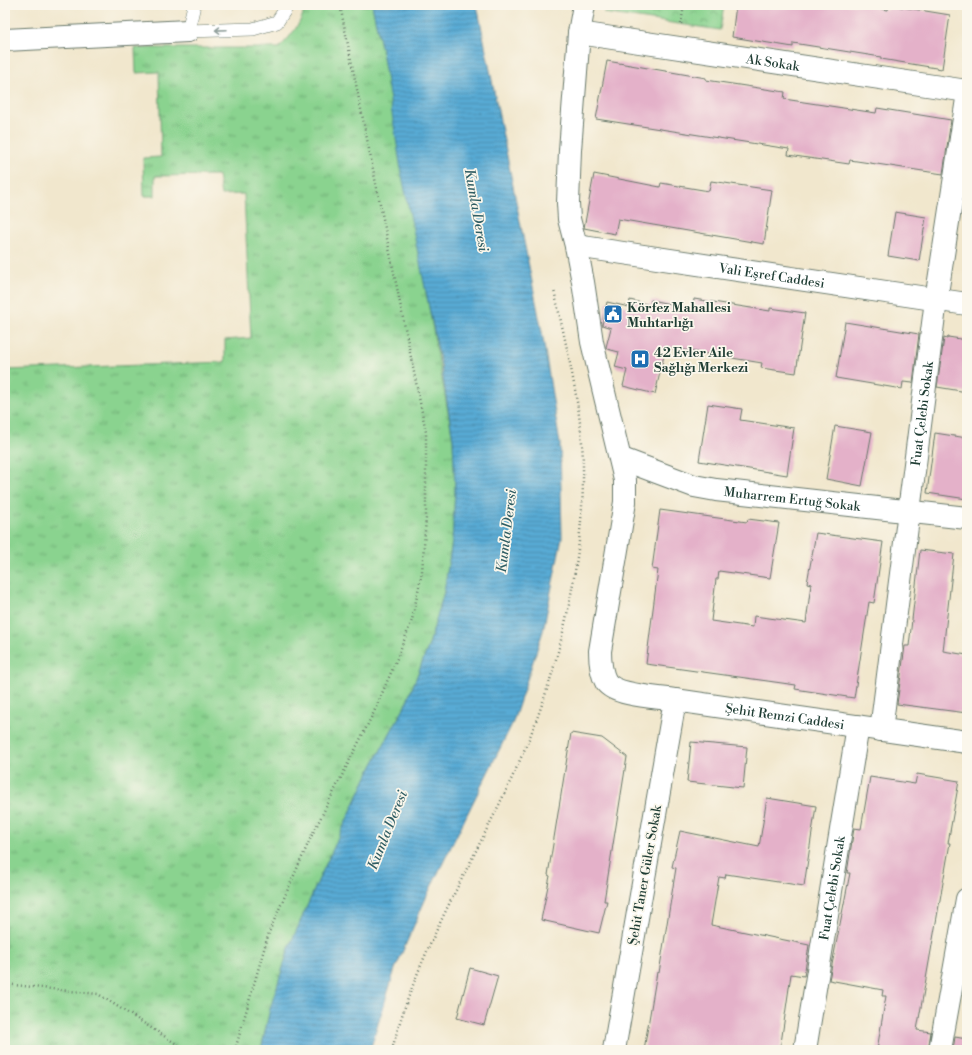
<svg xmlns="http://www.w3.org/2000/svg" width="972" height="1055" viewBox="0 0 972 1055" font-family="'Libre Bodoni',serif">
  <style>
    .grass { fill: url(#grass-tufts); stroke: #548862 }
    .park { fill: url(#park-crowns); stroke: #548862 }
    .water { fill: url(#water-rules); stroke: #3c7484 }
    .building { fill: #e4b1c9 }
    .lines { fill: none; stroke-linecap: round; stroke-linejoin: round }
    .lane-casing { stroke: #68786a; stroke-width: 14 }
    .street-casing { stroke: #68786a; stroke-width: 24 }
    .secondary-casing { stroke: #68786a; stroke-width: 24 }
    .path { stroke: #68786a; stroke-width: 2.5; stroke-dasharray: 1 3; stroke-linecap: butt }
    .lane { stroke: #fff; stroke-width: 13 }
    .street { stroke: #fff; stroke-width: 22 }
    .secondary { stroke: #fff; stroke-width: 22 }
    .oneway { stroke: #8f9e9a }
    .labels { text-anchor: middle; stroke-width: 3.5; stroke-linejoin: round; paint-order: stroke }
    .street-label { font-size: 13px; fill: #1f3d34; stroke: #fbf7ec }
    .poi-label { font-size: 13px; font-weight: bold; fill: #1f3d34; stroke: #fbf7ec; text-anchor: start }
    .water-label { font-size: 14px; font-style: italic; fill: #305e64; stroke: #fbf7ec }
  </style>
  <defs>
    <pattern id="grass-tufts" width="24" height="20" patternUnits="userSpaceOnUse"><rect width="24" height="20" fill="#8ad38f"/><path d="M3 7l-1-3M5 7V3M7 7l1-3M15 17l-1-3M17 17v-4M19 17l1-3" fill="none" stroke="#70ac76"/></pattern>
    <pattern id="park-crowns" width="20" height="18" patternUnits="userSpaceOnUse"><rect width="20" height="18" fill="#8ad38f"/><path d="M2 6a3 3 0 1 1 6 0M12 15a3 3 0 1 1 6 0" fill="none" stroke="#70ac76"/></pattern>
    <pattern id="water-rules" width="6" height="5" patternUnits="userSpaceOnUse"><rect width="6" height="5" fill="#59aad4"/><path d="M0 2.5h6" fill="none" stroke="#498cad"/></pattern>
  </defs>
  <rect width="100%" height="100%" fill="#fbf7ec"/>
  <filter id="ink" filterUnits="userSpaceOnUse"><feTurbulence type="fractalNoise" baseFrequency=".025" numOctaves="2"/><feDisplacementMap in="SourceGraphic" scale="8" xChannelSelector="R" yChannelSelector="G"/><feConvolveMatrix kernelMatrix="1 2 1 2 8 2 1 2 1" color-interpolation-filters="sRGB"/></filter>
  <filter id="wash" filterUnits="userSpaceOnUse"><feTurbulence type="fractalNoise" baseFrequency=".012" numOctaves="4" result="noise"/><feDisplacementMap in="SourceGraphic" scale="16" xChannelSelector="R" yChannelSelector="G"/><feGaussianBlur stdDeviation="0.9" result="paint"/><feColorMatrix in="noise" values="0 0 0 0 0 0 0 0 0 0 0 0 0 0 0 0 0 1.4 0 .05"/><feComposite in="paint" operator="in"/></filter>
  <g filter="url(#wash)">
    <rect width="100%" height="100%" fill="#f1e7cd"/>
    <path class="grass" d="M 305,5 L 372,5 L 382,51 L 453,439 L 455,491 L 452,542 L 444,592 L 429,645 L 406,704 L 372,766 L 319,879 L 290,945 L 270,1009 L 261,1050 L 5,1050 L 5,370 L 225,362 L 225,340 L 251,338 L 244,194 L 221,195 L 218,175 L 155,176 L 155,196 L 144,196 L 143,158 L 161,157 L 159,72 L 136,73 L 135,48 L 279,48 C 291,36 303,22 305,5 Z"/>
    <path class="park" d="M 605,5 L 724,5 L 720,30 L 604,13 Z"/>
    <path class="water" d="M 372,5 L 477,5 L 542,332 L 560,444 L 562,537 L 543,631 L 513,722 L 429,891 L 395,969 L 370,1050 L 261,1050 L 270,1009 L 290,945 L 319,879 L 372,766 L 406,704 L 429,645 L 444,592 L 452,542 L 455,491 L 453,439 L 441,365 L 402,176 L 382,51 Z"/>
    <g id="blocks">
      <g class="building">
        <path d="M 736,5 L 863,5 L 888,10 L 889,5 L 950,15 L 942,69 L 881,59 L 881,57 L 793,43 L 793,47 L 732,37 Z"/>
        <path d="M 607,61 L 706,78 L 706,80 L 785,92 L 784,99 L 876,113 L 877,108 L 951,120 L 943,174 L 850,160 L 849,164 L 788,155 L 789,149 L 596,119 Z"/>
        <path d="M 594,174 L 660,187 L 661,183 L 709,191 L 711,181 L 772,190 L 764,244 L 618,219 L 615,234 L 584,228 Z"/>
        <path d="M 895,212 L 926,217 L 919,261 L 888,256 Z"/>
        <path d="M 694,299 L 770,311 L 770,308 L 805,313 L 796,373 L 761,368 L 762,363 L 666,347 L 655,394 L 623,386 L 627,370 L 615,367 L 619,352 L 607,349 L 606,347 L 611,328 L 602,325 L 607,302 L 629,307 L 630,300 L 650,305 L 651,300 L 693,309 Z"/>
        <path d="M 845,322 L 919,334 L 913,383 L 903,382 L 902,389 L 836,378 Z"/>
        <path d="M 948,337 L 967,340 L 967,392 L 937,387 L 944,338 L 947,339 Z"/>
        <path d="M 708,404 L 742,409 L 740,420 L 794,428 L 787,475 L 699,461 Z"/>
        <path d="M 835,426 L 872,432 L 862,486 L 826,479 Z"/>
        <path d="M 935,433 L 967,438 L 967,499 L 927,493 Z"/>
        <path d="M 660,510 L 747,522 L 748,519 L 779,523 L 770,578 L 719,571 L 718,579 L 716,579 L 711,621 L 753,627 L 754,616 L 806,623 L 811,584 L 807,583 L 816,533 L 883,542 L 874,603 L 869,602 L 854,698 L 795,689 L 796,685 L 646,664 L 658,570 L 652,569 Z"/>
        <path d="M 920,550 L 954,554 L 943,651 L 967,655 L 967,713 L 897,704 L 905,646 L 909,646 Z"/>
        <path d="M 571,733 L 602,738 L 627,757 L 604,901 L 607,901 L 599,933 L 541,920 L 550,876 L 548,875 Z"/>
        <path d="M 691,742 L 747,747 L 743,788 L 687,782 Z"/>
        <path d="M 917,774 L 959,781 L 948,843 L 950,843 L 917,1030 L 931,1032 L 928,1050 L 877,1050 L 886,996 L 882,996 L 883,990 L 829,980 L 850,873 L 847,873 L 854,828 L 861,829 L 870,777 L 915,784 Z"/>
        <path d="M 767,798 L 816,806 L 804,886 L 726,874 L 725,878 L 719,877 L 711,925 L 809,945 L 804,976 L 791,974 L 780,1050 L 644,1050 L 657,972 L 659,973 L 676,868 L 672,867 L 680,831 L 759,847 Z"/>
        <path d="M 470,968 L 498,976 L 484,1025 L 457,1018 Z"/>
        <path d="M 955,1037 L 967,1039 L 967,1050 L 953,1050 Z"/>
      </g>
    </g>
  </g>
  <g filter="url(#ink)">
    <use href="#blocks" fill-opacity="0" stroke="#68786a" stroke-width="1"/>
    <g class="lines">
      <defs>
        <path id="lane" d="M 194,5 L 188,31 L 253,29 L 277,22 L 288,5"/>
        <g id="street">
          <path d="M 584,5 L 579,33 L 570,150 L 568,203 L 569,219 L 576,246 L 583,282 L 592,342 L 625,480 L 625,502 L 600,651 C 600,661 601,673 606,682 C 616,696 657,697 675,700 L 614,1050"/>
          <path id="s1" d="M 579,33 L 967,91"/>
          <path d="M 5,40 L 188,31"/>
          <path id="s2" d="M 576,246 L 967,304"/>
          <path id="s3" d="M 622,459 L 694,486 L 716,490 L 967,518"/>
          <path id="s4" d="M 881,730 L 936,300 L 967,99"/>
          <path id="s5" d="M 805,1050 L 858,726"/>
          <path d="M 940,1050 L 967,899"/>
        </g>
        <g id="secondary">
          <path id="s6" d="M 675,700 L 967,742"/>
        </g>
      </defs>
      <use href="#lane" class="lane-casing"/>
      <use href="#street" class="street-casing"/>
      <use href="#secondary" class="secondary-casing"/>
      <g class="path">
        <path d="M 681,24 L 684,5"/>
        <path d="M 5,984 L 98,994 L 186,1050"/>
        <path d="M 235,1050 L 269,932 L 311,837 L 374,712 L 396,661 L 412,620 L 422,572 L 426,518 L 426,432 L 340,5"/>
        <path d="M 392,1050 C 419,944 480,853 523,753 C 560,669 584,559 583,468 C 583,412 566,345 554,290"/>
      </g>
      <use href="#lane" class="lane"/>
      <use href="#street" class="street"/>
      <use href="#secondary" class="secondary"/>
    </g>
    <defs><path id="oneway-shaft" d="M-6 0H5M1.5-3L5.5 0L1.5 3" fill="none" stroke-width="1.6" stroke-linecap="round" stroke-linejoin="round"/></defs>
    <use class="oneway" href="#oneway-shaft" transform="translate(221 30) rotate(178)"/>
  </g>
  <defs>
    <symbol id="civic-square" viewBox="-11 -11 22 22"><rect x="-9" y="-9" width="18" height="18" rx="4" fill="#1f6fb2" stroke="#fbf7ec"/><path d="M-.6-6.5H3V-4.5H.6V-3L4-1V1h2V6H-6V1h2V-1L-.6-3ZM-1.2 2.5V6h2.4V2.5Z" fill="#fff"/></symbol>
    <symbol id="hospital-square" viewBox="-11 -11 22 22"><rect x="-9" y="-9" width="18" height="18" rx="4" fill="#1f6fb2" stroke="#fbf7ec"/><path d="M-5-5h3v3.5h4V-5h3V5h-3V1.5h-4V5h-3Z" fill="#fff"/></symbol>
  </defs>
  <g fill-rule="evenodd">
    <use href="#civic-square" x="602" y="303" width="22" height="22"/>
    <use href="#hospital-square" x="629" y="348" width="22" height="22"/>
  </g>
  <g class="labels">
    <g class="street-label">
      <text dy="5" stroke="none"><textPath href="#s1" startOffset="196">Ak Sokak</textPath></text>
      <text dy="5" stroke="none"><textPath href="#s2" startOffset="198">Vali Eşref Caddesi</textPath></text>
      <text dy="5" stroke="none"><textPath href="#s4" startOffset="319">Fuat Çelebi Sokak</textPath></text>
      <text dy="5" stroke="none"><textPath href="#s3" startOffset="176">Muharrem Ertuğ Sokak</textPath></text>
      <text dy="5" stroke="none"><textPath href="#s6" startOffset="111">Şehit Remzi Caddesi</textPath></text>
      <text transform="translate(644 875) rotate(-80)" y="5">Şehit Taner Güler Sokak</text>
      <text dy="5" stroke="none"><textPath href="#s5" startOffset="164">Fuat Çelebi Sokak</textPath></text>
    </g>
    <g class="poi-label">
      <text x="627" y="312">Körfez Mahallesi<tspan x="627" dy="15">Muhtarlığı</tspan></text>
      <text x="654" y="357">42 Evler Aile<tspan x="654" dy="15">Sağlığı Merkezi</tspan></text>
    </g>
    <g class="water-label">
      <text transform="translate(477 210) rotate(80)" y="5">Kumla Deresi</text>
      <text transform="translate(506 531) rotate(-83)" y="5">Kumla Deresi</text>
      <text transform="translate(387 830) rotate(-68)" y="5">Kumla Deresi</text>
    </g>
  </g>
  <rect width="972" height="1055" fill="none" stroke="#fbf7ec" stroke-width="20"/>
</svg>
